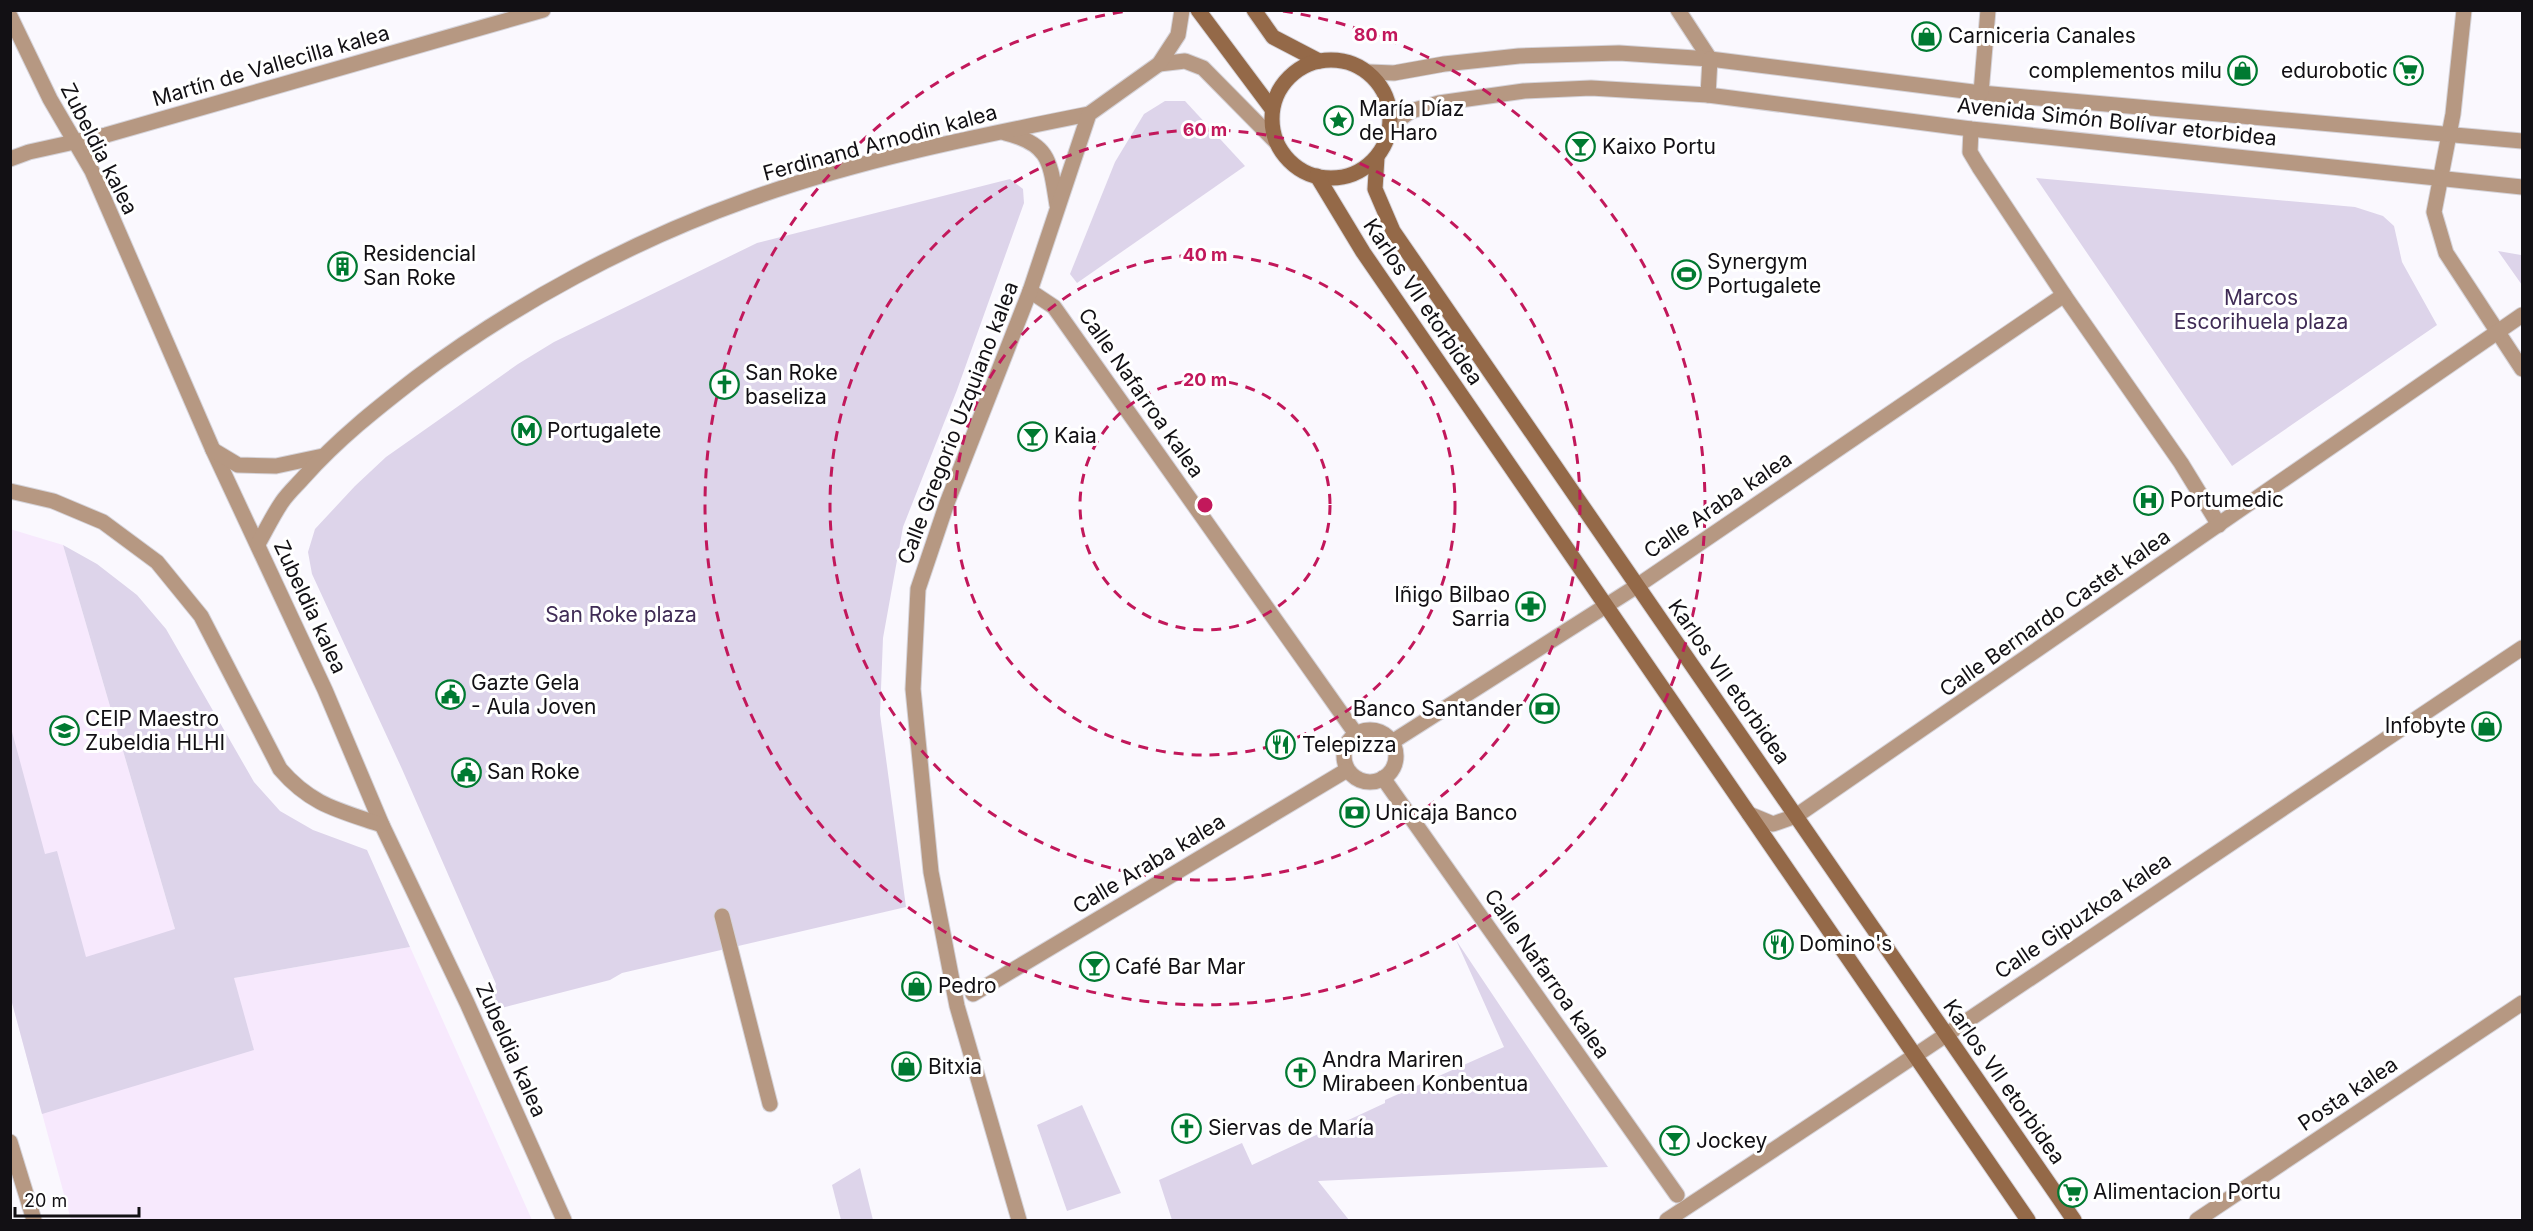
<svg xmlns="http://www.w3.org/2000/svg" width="2533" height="1231" viewBox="0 0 2533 1231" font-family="Inter,sans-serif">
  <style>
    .education { fill: #f7e9fd }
    .green { fill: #ddd4ea }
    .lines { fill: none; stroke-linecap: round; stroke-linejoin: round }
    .street-casing { stroke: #d5d3d9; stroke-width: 17 }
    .secondary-casing { stroke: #d5d3d9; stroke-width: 17 }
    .street { stroke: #b69882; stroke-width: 15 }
    .secondary { stroke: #946948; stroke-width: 15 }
    .ring { fill: none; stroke: #c2185b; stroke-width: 3; stroke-dasharray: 10 8 }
    .labels { text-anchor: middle; stroke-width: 6; stroke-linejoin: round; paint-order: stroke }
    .poi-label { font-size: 21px; fill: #121014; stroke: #fff; text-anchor: start }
    .street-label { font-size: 21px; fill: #121014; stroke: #fff }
    .park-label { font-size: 21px; fill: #402c56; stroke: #fff }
    .centre { fill: #c2185b; stroke: #fff; stroke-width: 3 }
    .ring-label { font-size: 18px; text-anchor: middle; font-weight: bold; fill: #c2185b; stroke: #fff; stroke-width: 6; stroke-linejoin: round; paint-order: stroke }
  </style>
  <rect width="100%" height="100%" fill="#faf8fe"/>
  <path class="education" d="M 10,529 L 63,545 L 175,929 L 234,978 L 410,947 L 532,1220 L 71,1220 L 11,999 Z"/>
  <g class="green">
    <path d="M 1165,101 L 1185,101 L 1245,166 L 1077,283 L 1070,274 L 1115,162 L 1144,114 Z"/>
    <path d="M 2036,178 L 2355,207 L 2383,216 L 2394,226 L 2402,262 L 2437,325 L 2232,466 Z"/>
    <path d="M 1010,179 L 1023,189 L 1024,203 L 957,390 L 903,527 L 883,638 L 880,714 L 906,907 L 622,973 L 610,980 L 490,1011 L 496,984 L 402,769 L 312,574 L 308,552 L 315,529 L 355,486 L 386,457 L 518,364 L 554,342 L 757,243 Z"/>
    <path d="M 2522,250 L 2522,285 L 2498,251 L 2521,255 Z"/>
    <path d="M 63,545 L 97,564 L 137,595 L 166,629 L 254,782 L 280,811 L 313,830 L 367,850 L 410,947 L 234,978 L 254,1050 L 42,1114 L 11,999 L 11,728 L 45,854 L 57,851 L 86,957 L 175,929 Z"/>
    <path d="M 1456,940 L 1608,1167 L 1318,1181 L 1349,1220 L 1172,1220 L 1159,1180 L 1242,1143 L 1252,1165 L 1385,1103 L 1385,1100 L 1504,1047 Z"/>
    <path d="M 1082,1105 L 1121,1193 L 1067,1211 L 1037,1125 Z"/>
    <path d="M 860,1168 L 873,1220 L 841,1220 L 832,1185 Z"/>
  </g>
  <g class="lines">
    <defs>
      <g id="street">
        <path d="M 1678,10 L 1710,59"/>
        <path d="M 2464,10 L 2453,114 L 2434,212 L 2446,253 L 2522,369"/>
        <path d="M 10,16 L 50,99 L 92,171 L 213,450 L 325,690 L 382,825 L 467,1003 L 564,1220"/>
        <path d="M 1159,64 L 1185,61 L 1203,68 L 1276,142"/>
        <path d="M 1368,72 L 1394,73 L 1444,64 L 1519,56 L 1619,53 L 1710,59 L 1981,93 L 2522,141"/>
        <path d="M 1981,93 L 1988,10"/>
        <path d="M 1708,95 L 1710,59"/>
        <path d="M 1390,126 L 1411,111 L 1439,103 L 1524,91 L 1591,88 L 1708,95 L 1971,129 L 2522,187"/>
        <path d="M 1971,129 L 1970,152 L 1979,167 L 2064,295 L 2181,463 L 2219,525"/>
        <path d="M 1005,133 C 1051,144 1050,163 1057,205"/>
        <path d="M 10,159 L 29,152 L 106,135 L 543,10"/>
        <path d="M 1030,291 L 1054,307 L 1356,734"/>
        <path d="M 213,450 L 238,465 L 276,466 L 323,456"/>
        <path d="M 10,491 L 53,501 L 103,522 L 157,562 L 201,616 L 280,769 C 311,805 338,810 382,825"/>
        <path d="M 258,544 C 266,530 273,515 282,502 C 288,493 297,485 304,477 C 338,439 376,409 416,378 C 514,304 632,241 747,200 C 857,160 974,137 1089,114"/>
        <circle cx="1370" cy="756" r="26"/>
        <path d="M 1392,742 L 1637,586 L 2064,295"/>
        <path d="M 1383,778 L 1677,1195"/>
        <path d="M 1749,814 L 1773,824 L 1796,816 L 2522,315"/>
        <path d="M 722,916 L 770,1104"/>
        <path d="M 973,994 L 1347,770"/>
        <path d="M 10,1142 L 34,1220"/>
        <path d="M 1019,1220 L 957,1006 L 931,872 L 913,689 L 918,589 L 947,503 L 1030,291 L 1089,114 L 1159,64 L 1178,35 L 1182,10"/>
        <path d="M 1667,1220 C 1954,1032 2237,838 2522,648"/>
        <path d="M 2197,1220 L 2522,1003"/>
      </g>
      <g id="secondary">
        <path d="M 1198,10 L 1272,109"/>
        <path d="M 1254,10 L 1273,37 L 1319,61"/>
        <circle cx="1331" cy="119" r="59"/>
        <path d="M 1377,157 L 1375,189 L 1393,231 L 2074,1220"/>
        <path d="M 1317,176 L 1363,252 L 2028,1220"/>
      </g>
    </defs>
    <use href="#street" class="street-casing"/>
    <use href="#secondary" class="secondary-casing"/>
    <use href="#street" class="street"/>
    <use href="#secondary" class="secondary"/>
  </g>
  <g class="ring">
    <circle cx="1205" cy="505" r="125"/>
    <circle cx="1205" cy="505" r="250"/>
    <circle cx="1205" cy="505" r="375"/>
    <path d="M1283 11A500 500 0 1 1 1127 11"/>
  </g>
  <defs>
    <symbol id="shop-ring" viewBox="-11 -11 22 22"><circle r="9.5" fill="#fff" stroke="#007a31" stroke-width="1.5"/><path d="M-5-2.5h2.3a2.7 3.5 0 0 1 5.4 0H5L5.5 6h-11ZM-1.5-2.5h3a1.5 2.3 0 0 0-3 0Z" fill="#007a31"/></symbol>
    <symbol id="supermarket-ring" viewBox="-11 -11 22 22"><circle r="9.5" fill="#fff" stroke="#007a31" stroke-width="1.5"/><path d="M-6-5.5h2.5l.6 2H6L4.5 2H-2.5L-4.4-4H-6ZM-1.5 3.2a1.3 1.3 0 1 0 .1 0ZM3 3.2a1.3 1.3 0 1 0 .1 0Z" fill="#007a31"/></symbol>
    <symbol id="sight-ring" viewBox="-11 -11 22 22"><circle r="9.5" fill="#fff" stroke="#007a31" stroke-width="1.5"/><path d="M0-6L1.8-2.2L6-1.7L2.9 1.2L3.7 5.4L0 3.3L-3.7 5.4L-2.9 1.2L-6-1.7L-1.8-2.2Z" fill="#007a31"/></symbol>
    <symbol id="bar-ring" viewBox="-11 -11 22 22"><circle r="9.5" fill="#fff" stroke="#007a31" stroke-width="1.5"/><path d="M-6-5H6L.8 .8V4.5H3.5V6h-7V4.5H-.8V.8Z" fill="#007a31"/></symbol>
    <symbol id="building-ring" viewBox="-11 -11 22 22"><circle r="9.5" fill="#fff" stroke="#007a31" stroke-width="1.5"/><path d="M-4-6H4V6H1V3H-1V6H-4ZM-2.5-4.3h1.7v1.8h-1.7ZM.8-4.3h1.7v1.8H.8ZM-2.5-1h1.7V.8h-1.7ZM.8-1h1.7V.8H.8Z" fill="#007a31"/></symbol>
    <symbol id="stadium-ring" viewBox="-11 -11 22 22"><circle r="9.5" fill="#fff" stroke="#007a31" stroke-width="1.5"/><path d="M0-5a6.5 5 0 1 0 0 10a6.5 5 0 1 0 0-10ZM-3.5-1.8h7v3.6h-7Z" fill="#007a31"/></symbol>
    <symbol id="church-ring" viewBox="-11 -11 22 22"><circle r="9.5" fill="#fff" stroke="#007a31" stroke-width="1.5"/><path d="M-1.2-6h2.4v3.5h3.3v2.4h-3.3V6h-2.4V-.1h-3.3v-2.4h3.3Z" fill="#007a31"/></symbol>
    <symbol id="metro-ring" viewBox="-11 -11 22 22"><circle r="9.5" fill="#fff" stroke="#007a31" stroke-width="1.5"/><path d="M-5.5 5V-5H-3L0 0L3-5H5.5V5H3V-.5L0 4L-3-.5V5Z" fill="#007a31"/></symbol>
    <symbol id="hospital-ring" viewBox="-11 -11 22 22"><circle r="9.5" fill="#fff" stroke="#007a31" stroke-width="1.5"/><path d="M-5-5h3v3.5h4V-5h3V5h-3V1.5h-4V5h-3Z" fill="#007a31"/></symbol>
    <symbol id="pharmacy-ring" viewBox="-11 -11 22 22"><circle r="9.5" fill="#fff" stroke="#007a31" stroke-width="1.5"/><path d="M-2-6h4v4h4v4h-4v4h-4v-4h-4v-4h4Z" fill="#007a31"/></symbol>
    <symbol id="civic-ring" viewBox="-11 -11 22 22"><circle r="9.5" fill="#fff" stroke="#007a31" stroke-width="1.5"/><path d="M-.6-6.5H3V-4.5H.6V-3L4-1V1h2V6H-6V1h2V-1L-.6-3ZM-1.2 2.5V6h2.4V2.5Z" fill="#007a31"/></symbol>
    <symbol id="bank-ring" viewBox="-11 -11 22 22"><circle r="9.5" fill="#fff" stroke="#007a31" stroke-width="1.5"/><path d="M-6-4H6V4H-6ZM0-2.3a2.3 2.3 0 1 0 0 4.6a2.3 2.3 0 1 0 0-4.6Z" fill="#007a31"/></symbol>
    <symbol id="school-ring" viewBox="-11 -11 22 22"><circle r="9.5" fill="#fff" stroke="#007a31" stroke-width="1.5"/><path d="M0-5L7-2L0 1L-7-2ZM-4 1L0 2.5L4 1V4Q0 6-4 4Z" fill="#007a31"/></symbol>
    <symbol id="restaurant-ring" viewBox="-11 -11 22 22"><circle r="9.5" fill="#fff" stroke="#007a31" stroke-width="1.5"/><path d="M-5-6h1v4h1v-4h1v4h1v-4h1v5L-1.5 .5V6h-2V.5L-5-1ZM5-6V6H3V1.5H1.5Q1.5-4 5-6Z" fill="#007a31"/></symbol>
  </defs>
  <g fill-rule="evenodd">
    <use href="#shop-ring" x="1910" y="20" width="33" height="33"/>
    <use href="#shop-ring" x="2226" y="54" width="33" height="33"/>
    <use href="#supermarket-ring" x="2392" y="54" width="33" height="33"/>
    <use href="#sight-ring" x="1322" y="104" width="33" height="33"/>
    <use href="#bar-ring" x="1564" y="130" width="33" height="33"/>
    <use href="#building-ring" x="326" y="250" width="33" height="33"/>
    <use href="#stadium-ring" x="1670" y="258" width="33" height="33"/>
    <use href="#church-ring" x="708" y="368" width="33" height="33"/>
    <use href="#metro-ring" x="510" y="414" width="33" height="33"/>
    <use href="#bar-ring" x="1016" y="420" width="33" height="33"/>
    <use href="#hospital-ring" x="2132" y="484" width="33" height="33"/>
    <use href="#pharmacy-ring" x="1514" y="590" width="33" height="33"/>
    <use href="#civic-ring" x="434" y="678" width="33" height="33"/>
    <use href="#bank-ring" x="1528" y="692" width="33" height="33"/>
    <use href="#shop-ring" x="2470" y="710" width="33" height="33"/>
    <use href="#school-ring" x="48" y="714" width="33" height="33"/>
    <use href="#restaurant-ring" x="1264" y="728" width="33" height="33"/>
    <use href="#civic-ring" x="450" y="756" width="33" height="33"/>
    <use href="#bank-ring" x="1338" y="796" width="33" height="33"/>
    <use href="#restaurant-ring" x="1762" y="928" width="33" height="33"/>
    <use href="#bar-ring" x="1078" y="950" width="33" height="33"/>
    <use href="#shop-ring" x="900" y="970" width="33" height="33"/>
    <use href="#shop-ring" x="890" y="1050" width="33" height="33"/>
    <use href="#church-ring" x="1284" y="1056" width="33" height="33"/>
    <use href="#church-ring" x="1170" y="1112" width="33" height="33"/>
    <use href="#bar-ring" x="1658" y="1124" width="33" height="33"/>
    <use href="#supermarket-ring" x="2056" y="1176" width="33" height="33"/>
  </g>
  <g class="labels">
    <g class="poi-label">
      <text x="1948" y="43">Carniceria Canales</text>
      <text x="2222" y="78" text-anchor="end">complementos milu</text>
      <text x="2388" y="78" text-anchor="end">edurobotic</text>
      <text x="1359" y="116">María Díaz<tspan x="1359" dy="24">de Haro</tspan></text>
      <text x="1602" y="154">Kaixo Portu</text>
      <text x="363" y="261">Residencial<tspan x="363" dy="24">San Roke</tspan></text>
      <text x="1707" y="269">Synergym<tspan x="1707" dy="24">Portugalete</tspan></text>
      <text x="745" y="380">San Roke<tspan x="745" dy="24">baseliza</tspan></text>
      <text x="547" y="438">Portugalete</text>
      <text x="1054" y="443">Kaia</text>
      <text x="2170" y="507">Portumedic</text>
      <text x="1510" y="602" text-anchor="end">Iñigo Bilbao<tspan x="1510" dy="24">Sarria</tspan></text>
      <text x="471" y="690">Gazte Gela<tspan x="471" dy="24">- Aula Joven</tspan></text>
      <text x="1523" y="716" text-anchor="end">Banco Santander</text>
      <text x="85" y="726">CEIP Maestro<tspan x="85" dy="24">Zubeldia HLHI</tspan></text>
      <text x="2466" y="733" text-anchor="end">Infobyte</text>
      <text x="1302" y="752">Telepizza</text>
      <text x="487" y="779">San Roke</text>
      <text x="1375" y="820">Unicaja Banco</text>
      <text x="1799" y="951">Domino's</text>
      <text x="1115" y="974">Café Bar Mar</text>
      <text x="938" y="993">Pedro</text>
      <text x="1322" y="1067">Andra Mariren<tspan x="1322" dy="24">Mirabeen Konbentua</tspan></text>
      <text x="928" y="1074">Bitxia</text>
      <text x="1208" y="1135">Siervas de María</text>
      <text x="1696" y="1148">Jockey</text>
      <text x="2093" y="1199">Alimentacion Portu</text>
    </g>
    <g class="street-label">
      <text transform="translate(271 66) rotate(-16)" y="7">Martín de Vallecilla kalea</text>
      <text transform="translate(2117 122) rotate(6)" y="7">Avenida Simón Bolívar etorbidea</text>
      <text transform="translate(880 143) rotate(-15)" y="7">Ferdinand Arnodin kalea</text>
      <text transform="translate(99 149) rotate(63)" y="7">Zubeldia kalea</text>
      <text transform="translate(1423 302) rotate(56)" y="7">Karlos VII etorbidea</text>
      <text transform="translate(1141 393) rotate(55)" y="7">Calle Nafarroa kalea</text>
      <text transform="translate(958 423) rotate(-69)" y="7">Calle Gregorio Uzquiano kalea</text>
      <text transform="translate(1718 505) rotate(-34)" y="7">Calle Araba kalea</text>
      <text transform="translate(310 607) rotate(65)" y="7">Zubeldia kalea</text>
      <text transform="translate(2055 613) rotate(-35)" y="7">Calle Bernardo Castet kalea</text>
      <text transform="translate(1729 682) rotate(55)" y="7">Karlos VII etorbidea</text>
      <text transform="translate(1149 864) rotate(-31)" y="7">Calle Araba kalea</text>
      <text transform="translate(2083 916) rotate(-34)" y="7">Calle Gipuzkoa kalea</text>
      <text transform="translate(1547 974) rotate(55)" y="7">Calle Nafarroa kalea</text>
      <text transform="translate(511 1050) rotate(66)" y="7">Zubeldia kalea</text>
      <text transform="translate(2004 1082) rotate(55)" y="7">Karlos VII etorbidea</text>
      <text transform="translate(2348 1094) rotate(-34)" y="7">Posta kalea</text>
    </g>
    <g class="park-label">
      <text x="2261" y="305">Marcos<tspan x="2261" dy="24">Escorihuela plaza</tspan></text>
      <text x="621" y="622">San Roke plaza</text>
    </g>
  </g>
  <circle cx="1205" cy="505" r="9" class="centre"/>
  <g class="ring-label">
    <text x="1376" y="41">80 m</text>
    <text x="1205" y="136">60 m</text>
    <text x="1205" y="261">40 m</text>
    <text x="1205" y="386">20 m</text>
  </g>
  <rect width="2533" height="1231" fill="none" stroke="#121014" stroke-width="24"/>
  <path d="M15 1207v9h124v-9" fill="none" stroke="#121014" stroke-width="3"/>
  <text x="24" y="1207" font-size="18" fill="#121014" stroke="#ffffff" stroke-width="4.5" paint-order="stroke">20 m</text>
</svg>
